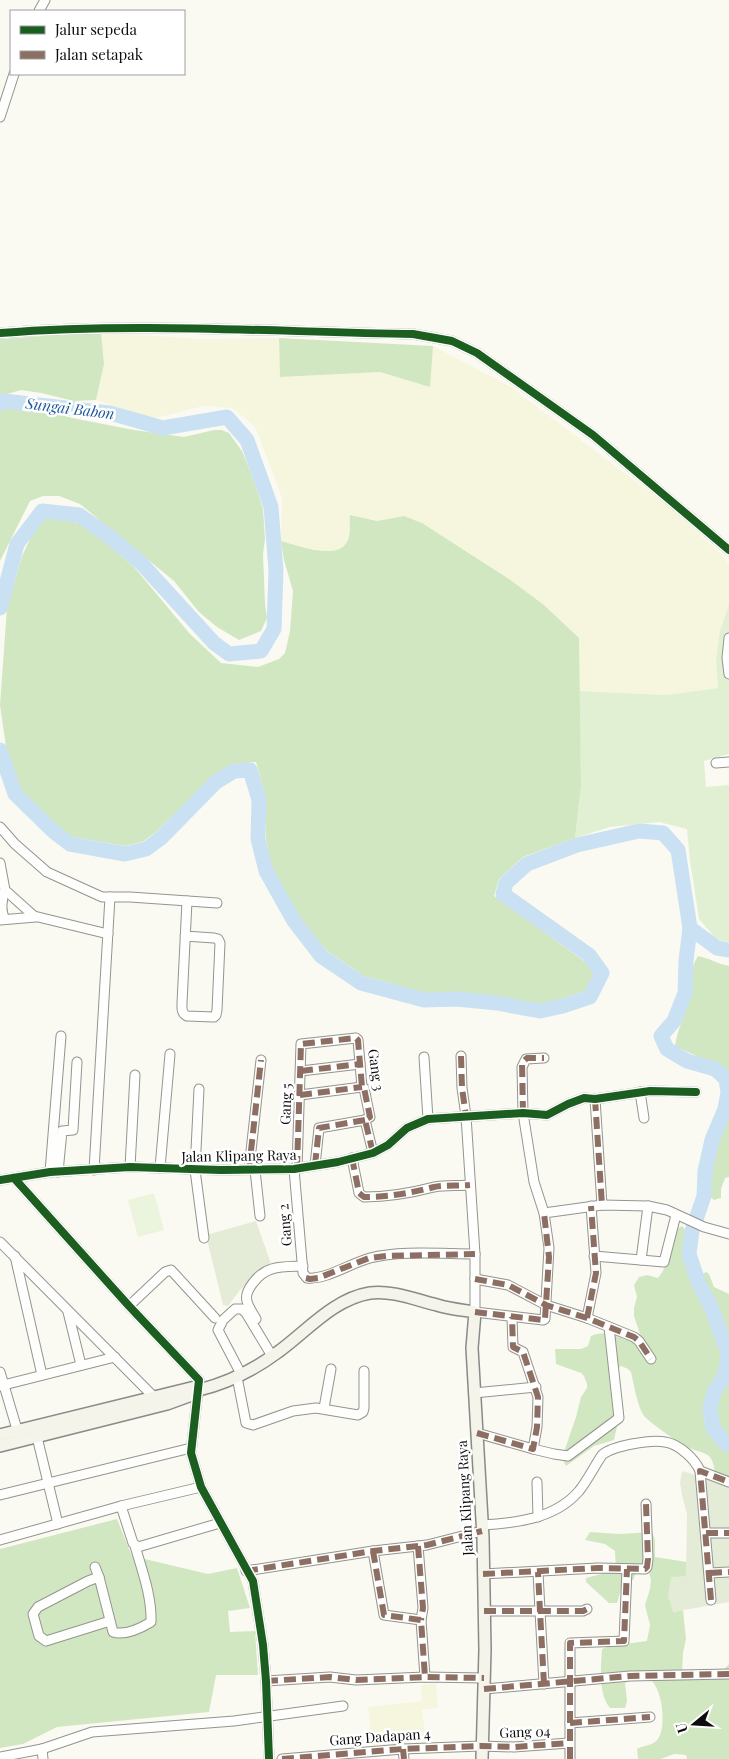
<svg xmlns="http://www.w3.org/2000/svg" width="729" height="1759" viewBox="0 0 729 1759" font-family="'Playfair Display',serif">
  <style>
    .farmland { fill: #f6f6df }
    .green { fill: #e1f0d3 }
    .forest { fill: #d1e7c1 }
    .cemetery { fill: #e4ebd6 }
    .pitch { fill: #ebf4dc }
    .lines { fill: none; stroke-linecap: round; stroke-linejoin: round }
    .river { stroke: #cae1f3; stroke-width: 15 }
    .street-casing { stroke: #949490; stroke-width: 11 }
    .secondary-casing { stroke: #8a8a87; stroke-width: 14 }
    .street { stroke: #fefefd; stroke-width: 9 }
    .secondary { stroke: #f4f4ea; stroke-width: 11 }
    .quiet { stroke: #8d6e63; stroke-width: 6; stroke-dasharray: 12 6; stroke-linecap: butt }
    .cycleway-casing { stroke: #fff; stroke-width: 11 }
    .cycleway { stroke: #1b5e20; stroke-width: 8 }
    .labels { text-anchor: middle; stroke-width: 5; stroke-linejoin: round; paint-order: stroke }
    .street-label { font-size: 14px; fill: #0d0d0d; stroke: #fff }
    .water-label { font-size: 15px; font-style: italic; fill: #1b569b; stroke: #fff }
  </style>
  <rect width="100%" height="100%" fill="#fafaf2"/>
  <g class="farmland">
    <path d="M 101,332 L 199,339 L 279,338 L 281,377 L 380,372 L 429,386 L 433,346 L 511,387 L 671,508 L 722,555 L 729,565 L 729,604 L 720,631 L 716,659 L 718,688 L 666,695 L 579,691 L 579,638 L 544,605 L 509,579 L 422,523 L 404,516 L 377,521 L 350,515 L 348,542 L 342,548 L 329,553 L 281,541 L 282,498 L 255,426 L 232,408 L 203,406 L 156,418 L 135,413 L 96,400 L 104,364 Z"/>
    <path d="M 436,1683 L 438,1708 L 422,1710 L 426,1741 L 373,1746 L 368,1707 L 422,1701 L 421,1685 Z"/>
  </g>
  <path class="green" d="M 729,604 L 729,754 L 704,761 L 706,787 L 729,785 L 729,942 L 717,940 L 699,919 L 690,861 L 687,829 L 659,822 L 610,827 L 575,838 L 581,786 L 579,691 L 666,695 L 718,688 L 716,659 L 720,631 Z"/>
  <g class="forest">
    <path d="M 101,332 L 104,364 L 96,400 L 74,401 L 41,393 L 21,390 L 0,396 L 0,339 Z"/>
    <path d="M 279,338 L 433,346 L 430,387 L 380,372 L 280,377 Z"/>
    <path d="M 13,407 L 37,408 L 72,418 L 134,430 L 184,437 L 214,430 L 222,430 L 229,433 L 242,451 L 253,478 L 263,509 L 265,539 L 263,554 L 265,604 L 267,618 L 261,631 L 239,640 L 217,627 L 199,612 L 174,581 L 80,504 L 59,496 L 43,496 L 30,501 L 0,561 L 0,411 Z"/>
    <path d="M 50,513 L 86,526 L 134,567 L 190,634 L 221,663 L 258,667 L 279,659 L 285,653 L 290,631 L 293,591 L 284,560 L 281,541 C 297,545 337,561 347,542 C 351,536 349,523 350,515 L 377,521 L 404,516 L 422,523 L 509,579 L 544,605 L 579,638 L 581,786 L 575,838 L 523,857 L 499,879 L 494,896 L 584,961 L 594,973 L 585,991 L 561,999 L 539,1004 L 498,996 L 456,992 L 425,993 L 364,976 L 326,950 L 300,918 L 272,869 L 266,839 L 266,799 L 256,762 L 232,764 L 212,777 L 156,832 L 142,842 L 125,846 L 73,837 L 57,826 L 21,790 L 6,747 L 0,705 L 7,608 L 22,556 L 32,535 Z"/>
    <path d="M 698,956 C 709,958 718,964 729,966 L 729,1076 L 716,1065 L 675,1046 C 677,1029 686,1014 690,997 C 693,982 689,969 698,956 Z"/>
    <path d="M 729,1114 L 729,1177 L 725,1178 L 721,1189 L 721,1198 L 714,1200 L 708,1195 L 707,1191 L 722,1126 Z"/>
    <path d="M 682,1226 L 686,1231 L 686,1253 L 688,1266 L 711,1319 L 723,1355 L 723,1370 C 696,1390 696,1440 729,1450 L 729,1485 L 715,1481 C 715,1446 703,1457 681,1444 C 675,1440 648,1421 644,1416 C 637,1406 634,1384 631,1372 L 628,1369 L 621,1366 L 611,1373 L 618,1422 L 614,1440 L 594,1446 L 566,1466 L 563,1460 L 564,1452 L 576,1417 L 581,1397 L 587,1388 L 587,1384 L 584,1376 L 581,1373 L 556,1364 L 555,1349 L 581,1349 L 588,1346 L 591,1336 C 604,1330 615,1335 626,1340 L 640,1334 L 634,1316 L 634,1308 L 637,1297 L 634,1285 L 639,1277 L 647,1275 L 658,1278 C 667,1267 676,1244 675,1230 Z"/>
    <path d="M 706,1272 L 709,1274 L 714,1287 L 729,1294 L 729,1338 L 725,1326 L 701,1280 L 700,1276 Z"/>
    <path d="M 729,1372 L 729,1436 C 708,1419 720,1392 729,1372 Z"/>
    <path d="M 117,1519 L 132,1556 L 208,1574 L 237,1568 L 250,1608 L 228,1611 L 230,1632 L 255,1631 L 258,1675 L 216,1675 L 209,1712 L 57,1727 L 23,1744 L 0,1748 L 0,1549 Z"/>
    <path d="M 590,1532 L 619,1534 L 652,1532 L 655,1540 L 655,1557 L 687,1562 L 686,1576 L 673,1612 L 683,1610 L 686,1639 L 683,1653 L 682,1672 L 719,1675 L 729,1664 L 729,1759 L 687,1759 L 686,1755 L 674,1754 L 661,1759 L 638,1759 L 637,1749 C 643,1745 653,1746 658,1739 C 667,1727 662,1689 651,1680 L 633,1679 L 625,1683 L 627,1701 L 625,1708 L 610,1708 C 598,1693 601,1667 602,1649 L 609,1646 L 647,1641 L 650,1625 L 645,1605 L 650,1589 L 651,1580 L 649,1573 L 637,1571 L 633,1580 L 625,1581 L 622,1586 L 617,1603 L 609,1603 L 586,1582 L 586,1578 L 616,1570 L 615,1551 L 605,1544 L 585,1540 Z"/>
  </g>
  <g class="cemetery">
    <path d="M 256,1221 L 271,1264 L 240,1290 L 228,1306 L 223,1305 L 206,1235 Z"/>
    <path d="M 682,1471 L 729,1485 L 729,1602 L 673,1612 L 668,1596 L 671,1577 L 686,1576 L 687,1514 L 682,1495 L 680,1483 Z"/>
  </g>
  <path class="pitch" d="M 154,1193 L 164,1230 L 138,1237 L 128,1200 Z"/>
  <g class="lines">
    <g class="river">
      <path d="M 0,404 L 4,401 L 110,413 L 163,428 L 227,417 L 247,440 L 271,507 L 276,570 L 274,629 L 261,651 L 229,654 L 214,643 L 141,563 L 109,536 L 79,515 L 42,511 L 17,544 L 0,608"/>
      <path d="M 0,750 L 15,794 L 53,831 L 70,844 L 125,854 L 146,849 L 161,838 L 216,782 L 234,771 L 250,770 L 259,800 L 258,839 L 266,871 L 294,921 L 321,956 L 361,983 L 424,1000 L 456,999 L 497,1003 L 540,1011 L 563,1006 L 590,997 L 602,973 L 589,955 L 503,894 L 506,883 L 527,864 L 577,845 L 639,831 L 663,833 L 678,850 L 690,928 L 717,948 L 729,950"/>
      <path d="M 690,928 L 686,961 L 685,993 L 674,1021 L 661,1036 L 667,1049 L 687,1061 L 715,1069 L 726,1079 L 728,1092 L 725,1109 L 712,1140 L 705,1171 L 704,1196 L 692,1231 L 689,1254 L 699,1284 L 712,1309 L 728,1353 L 725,1375 L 714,1392 L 710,1409 L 713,1428 L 726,1444 L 729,1445"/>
    </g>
    <defs>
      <g id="street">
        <path d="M 39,11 L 45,0"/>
        <path d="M 0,117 L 14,74"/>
        <path d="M 0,333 C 137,322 275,332 413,334 L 452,341 L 477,353 L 593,435 L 729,550"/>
        <path d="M 729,638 L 727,658 L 729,674"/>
        <path d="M 716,763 L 729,762"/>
        <path d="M 0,827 L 15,844 L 47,872 L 102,897 L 130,897 L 217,903"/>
        <path d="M 0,863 L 5,890 L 34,916 L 108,934"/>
        <path d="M 5,919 C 0,911 2,898 5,890"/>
        <path d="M 0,920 L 36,917"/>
        <path d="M 185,936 L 214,938 L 218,939 L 220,943 L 217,1010 L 216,1015 L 214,1017 L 187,1016 C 181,1013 182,1008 182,1003 L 187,901"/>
        <path d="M 461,1056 L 462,1088 L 466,1116 L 475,1254 L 475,1312 L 543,1320 L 545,1319 L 549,1248 L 544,1213 L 534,1182 L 523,1113 L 522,1067 L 526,1059 L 544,1058"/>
        <path d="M 424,1057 L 428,1119"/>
        <path d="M 301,1071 L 360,1064"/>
        <path d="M 199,1089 L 195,1170 L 204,1238"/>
        <path d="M 640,1092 L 644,1118"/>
        <path d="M 300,1095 L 362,1087"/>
        <path d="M 595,1099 L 602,1205"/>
        <path d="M 352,1158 L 359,1193 L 364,1197 C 388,1197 411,1193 434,1187 C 445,1185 458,1186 470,1185"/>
        <path d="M 315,1165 L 319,1128 L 365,1120"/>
        <path d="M 130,1167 L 135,1075"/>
        <path d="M 160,1168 L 170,1054"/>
        <path d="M 297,1168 L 301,1044 L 356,1038 L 358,1040 L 362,1087 L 364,1088 L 370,1117 L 365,1120 L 373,1153"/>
        <path d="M 249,1169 L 261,1060"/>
        <path d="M 294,1169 L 303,1273 L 307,1278 C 326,1280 351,1263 370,1258 C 400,1250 443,1254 475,1254"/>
        <path d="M 94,1170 L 110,897"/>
        <path d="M 255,1170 L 260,1216"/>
        <path d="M 50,1172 L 61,1036"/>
        <path d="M 58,1172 L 62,1131 L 73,1130 L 77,1062"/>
        <path d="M 14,1178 L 129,1306 L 199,1380 L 191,1453 L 201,1487 L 253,1581 L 263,1645 L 266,1681 L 269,1759"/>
        <path d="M 0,1180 L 50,1172 L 130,1167 L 221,1170 L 294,1169 L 338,1162 L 373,1153 L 388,1145 L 407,1128 L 428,1119 L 523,1113 L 547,1115 L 568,1104 L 584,1098 L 595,1099 L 650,1091 L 696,1092"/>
        <path d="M 544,1213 L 602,1205 L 648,1206 L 667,1210 L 704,1227 L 729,1234"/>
        <path d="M 0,1242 L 154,1397"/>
        <path d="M 15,1256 L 42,1375"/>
        <path d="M 594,1256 L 664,1262 L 676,1215"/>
        <path d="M 641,1260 L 648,1206"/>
        <path d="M 475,1279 L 508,1285 L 546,1305 L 587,1318 L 634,1337 L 639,1341 L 651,1359"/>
        <path d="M 129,1306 L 165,1272 L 171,1270 L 215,1318"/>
        <path d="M 68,1312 L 81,1365"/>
        <path d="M 587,1318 L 596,1273 L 591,1206"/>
        <path d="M 256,1319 C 253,1313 248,1307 247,1301 C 245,1294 249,1288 253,1283 C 266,1265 282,1267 303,1266"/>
        <path d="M 0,1372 L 19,1436"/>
        <path d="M 241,1374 L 218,1330 L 223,1320 L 235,1309 L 242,1309 L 246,1313 L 272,1356"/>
        <path d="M 237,1377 L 246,1423 L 253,1425 L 293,1411 L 316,1408 L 358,1415 L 363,1412 L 364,1408 L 364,1371"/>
        <path d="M 0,1386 L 115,1357"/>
        <path d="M 474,1393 L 536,1387"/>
        <path d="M 324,1408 L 331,1369"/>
        <path d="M 477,1433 L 533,1449 L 537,1427 L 538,1397 L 523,1352 L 513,1347 L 512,1317"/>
        <path d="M 37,1437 L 58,1524"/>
        <path d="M 533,1449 L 554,1454 L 568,1456 L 619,1418 L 609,1327"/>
        <path d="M 700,1471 L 729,1482"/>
        <path d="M 537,1482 L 538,1517"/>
        <path d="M 0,1495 L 191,1448"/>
        <path d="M 121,1506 L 133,1543 L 138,1547 L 220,1523"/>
        <path d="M 482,1525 C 516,1523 555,1519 579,1491 C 587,1481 594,1467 602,1455 C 612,1446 651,1439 665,1442 C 679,1444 695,1459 700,1471 L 711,1600"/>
        <path d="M 706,1533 L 729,1533"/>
        <path d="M 0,1540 L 121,1506 L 201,1487"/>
        <path d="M 418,1546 L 423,1608 L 421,1620"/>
        <path d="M 373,1551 L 384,1615 L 421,1620 L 425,1677"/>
        <path d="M 95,1567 L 99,1577"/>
        <path d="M 246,1571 L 373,1551 L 427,1545 L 482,1531"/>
        <path d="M 710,1573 L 729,1572"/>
        <path d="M 483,1574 L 598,1568 L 645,1569 L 647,1567 L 648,1559 L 646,1504"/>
        <path d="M 484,1611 L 540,1611 L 538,1572"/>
        <path d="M 110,1621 L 46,1641 L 39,1636 L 33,1614 L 38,1607 L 88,1581 L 99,1577 L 113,1632 C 125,1636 141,1628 151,1622 C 152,1597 142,1570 135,1546"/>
        <path d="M 266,1681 L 330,1677 L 356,1680 L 425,1677 L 484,1678"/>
        <path d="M 544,1684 L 540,1611 L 583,1611 L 587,1609"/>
        <path d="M 484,1689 L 630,1676 L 729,1674"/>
        <path d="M 570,1723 L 650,1717"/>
        <path d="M 403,1749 L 404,1759"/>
        <path d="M 0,1757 L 42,1749"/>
        <path d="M 43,1759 L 42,1749 L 92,1732 L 234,1721 L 343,1706"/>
        <path d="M 282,1759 L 403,1749 L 481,1746 L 514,1747 L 569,1743"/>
        <path d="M 570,1759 L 570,1643 L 624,1641 L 627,1569"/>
      </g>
      <g id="secondary">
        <path d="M 0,1435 L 195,1387 L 199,1390"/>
        <path d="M 0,1446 L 167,1404 L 197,1393 L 199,1390 C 227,1383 254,1370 278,1352 C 306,1332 333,1299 370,1293 C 392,1290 416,1300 437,1305 C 449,1309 462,1310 475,1312 L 472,1348 L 483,1537 L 485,1650 L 482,1759"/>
      </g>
    </defs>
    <use href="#street" class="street-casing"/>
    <use href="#secondary" class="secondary-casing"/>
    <use href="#street" class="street"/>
    <use href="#secondary" class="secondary"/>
    <g class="quiet">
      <path d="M 461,1056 L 462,1088 L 466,1116"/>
      <path d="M 301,1071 L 360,1064"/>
      <path d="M 300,1095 L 362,1087"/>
      <path d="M 595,1099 L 602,1205"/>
      <path d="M 523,1113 L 522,1063 L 527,1058 L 544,1058"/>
      <path d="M 352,1158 L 359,1193 L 364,1197 C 388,1197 411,1193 434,1187 C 445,1185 458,1186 470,1185"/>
      <path d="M 315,1165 L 319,1128 L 365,1120"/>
      <path d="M 297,1168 L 301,1044 L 356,1038 L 358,1040 L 362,1087 L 364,1088 L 370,1117 L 365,1120 L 373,1153"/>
      <path d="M 249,1169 L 261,1060"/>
      <path d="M 306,1278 L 310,1279 L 318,1278 L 369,1258 L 386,1256 L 475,1254"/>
      <path d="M 475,1279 L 508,1285 L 546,1305 L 587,1318 L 634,1337 L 639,1341 L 651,1359"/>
      <path d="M 475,1312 L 543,1320 L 545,1319 L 549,1257 L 544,1213"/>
      <path d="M 587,1318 L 596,1273 L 591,1206"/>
      <path d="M 477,1433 L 533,1449 L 537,1427 L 538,1397 L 523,1352 L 513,1347 L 512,1317"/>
      <path d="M 706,1533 L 729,1533"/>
      <path d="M 418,1546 L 423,1608 L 421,1620"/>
      <path d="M 373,1551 L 384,1615 L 421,1620 L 425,1677"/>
      <path d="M 246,1571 L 373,1551 L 427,1545 L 482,1531"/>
      <path d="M 710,1573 L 729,1572"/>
      <path d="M 483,1574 L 598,1568 L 645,1569 L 647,1567 L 648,1559 L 646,1504"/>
      <path d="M 711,1600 L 700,1471 L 729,1482"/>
      <path d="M 484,1611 L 540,1611 L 538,1572"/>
      <path d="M 266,1681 L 330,1677 L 356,1680 L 425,1677 L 484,1678"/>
      <path d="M 544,1684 L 540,1611 L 583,1611 L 587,1609"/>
      <path d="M 484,1689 L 630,1676 L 729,1674"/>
      <path d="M 570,1723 L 650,1717"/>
      <path d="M 403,1749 L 404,1759"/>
      <path d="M 282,1759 L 403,1749 L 481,1746 L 514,1747 L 569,1743"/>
      <path d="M 570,1759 L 570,1643 L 624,1641 L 627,1569"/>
    </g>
    <defs>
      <g id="cycleway">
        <path d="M 0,333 C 137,322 275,332 413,334 L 452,341 L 477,353 L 593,435 L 729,550"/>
        <path d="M 14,1178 L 129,1306 L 199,1380 L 191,1453 L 201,1487 L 253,1581 L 263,1645 L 266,1681 L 269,1759"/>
        <path d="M 0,1180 L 50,1172 L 130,1167 L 221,1170 L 294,1169 L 338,1162 L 373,1153 L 388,1145 L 407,1128 L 428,1119 L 523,1113 L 547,1115 L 568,1104 L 584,1098 L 595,1099 L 650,1091 L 696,1092"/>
      </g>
    </defs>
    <use href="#cycleway" class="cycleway-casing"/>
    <use href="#cycleway" class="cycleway"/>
  </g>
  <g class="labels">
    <g class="street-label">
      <text transform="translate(376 1070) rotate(82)" y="5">Gang 3</text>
      <text transform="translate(286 1104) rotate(-88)" y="5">Gang 5</text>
      <text transform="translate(239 1156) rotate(-1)" y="5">Jalan Klipang Raya</text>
      <text transform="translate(285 1225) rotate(-95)" y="5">Gang 2</text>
      <text transform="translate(465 1498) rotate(-93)" y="5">Jalan Klipang Raya</text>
      <text transform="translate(525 1732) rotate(-2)" y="5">Gang 04</text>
      <text transform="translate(380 1737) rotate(-4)" y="5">Gang Dadapan 4</text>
    </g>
    <g class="water-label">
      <text transform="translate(70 409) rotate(7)" y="5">Sungai Babon</text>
    </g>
  </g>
  <rect x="10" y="10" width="175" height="65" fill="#ffffff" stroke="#9e9e9e"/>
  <rect x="20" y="26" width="25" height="8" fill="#1b5e20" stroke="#9e9e9e"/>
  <text x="55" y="35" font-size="15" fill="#0d0d0d">Jalur sepeda</text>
  <rect x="20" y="51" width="25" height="8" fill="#8d6e63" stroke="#9e9e9e"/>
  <text x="55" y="60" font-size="15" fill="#0d0d0d">Jalan setapak</text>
  <g transform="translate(694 1724) rotate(252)" stroke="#ffffff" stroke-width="4" paint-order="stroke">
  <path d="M0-4L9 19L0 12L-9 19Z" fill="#0d0d0d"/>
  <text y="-8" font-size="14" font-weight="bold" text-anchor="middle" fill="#0d0d0d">U</text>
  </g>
</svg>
